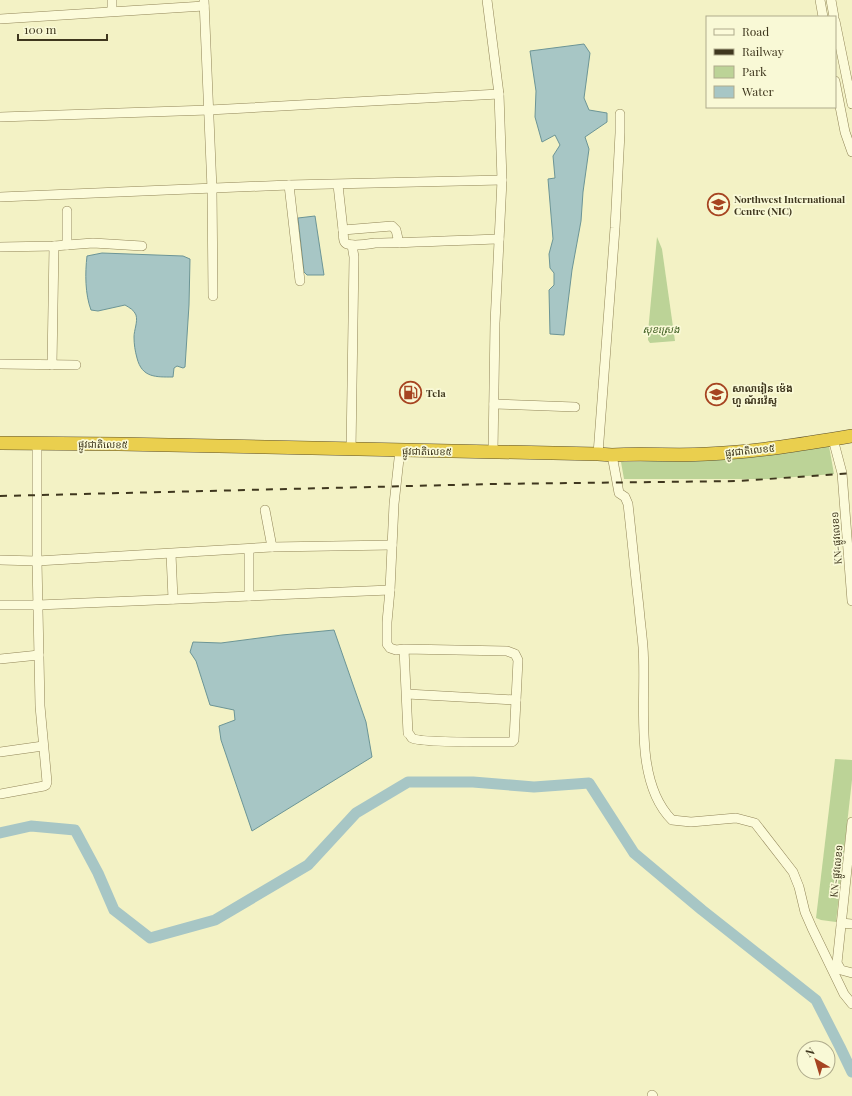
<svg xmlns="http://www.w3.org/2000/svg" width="852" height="1096" viewBox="0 0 852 1096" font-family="'Playfair Display','Noto Sans Khmer',serif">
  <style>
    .green { fill: #bcd397 }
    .water { fill: #a7c6c5; stroke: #6c9596 }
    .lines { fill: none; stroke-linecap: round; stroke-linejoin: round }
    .river { stroke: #a7c6c5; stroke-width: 11 }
    .minor-casing { stroke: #918558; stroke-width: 10 }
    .highway-casing { stroke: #5e512d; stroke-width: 14 }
    .minor { stroke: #fcfbda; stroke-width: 9 }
    .highway { stroke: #eacf4e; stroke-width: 13 }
    .rail { stroke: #3f371e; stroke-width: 2; stroke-dasharray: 7 7; stroke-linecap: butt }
    .labels { text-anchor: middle; stroke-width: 3.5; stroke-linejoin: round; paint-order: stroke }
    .poi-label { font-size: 10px; font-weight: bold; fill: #3f371e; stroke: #f9f9d6; text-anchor: start }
    .park-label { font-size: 10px; font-style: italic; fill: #3f5e22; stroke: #f9f9d6 }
    .street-label { font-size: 10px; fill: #3f371e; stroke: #f9f9d6 }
  </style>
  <rect width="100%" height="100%" fill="#f3f2c5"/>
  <g class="green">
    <path d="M 657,237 L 662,249 L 675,341 L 650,343 L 648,340 L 648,332 Z"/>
    <path d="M 829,446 L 834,474 L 768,479 L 624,479 L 621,462 L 719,459 Z"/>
    <path d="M 835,759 L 852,760 L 852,780 L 836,922 L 821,920 L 816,918 Z"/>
  </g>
  <g class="water">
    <path d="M 584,44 L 590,53 L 584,98 L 589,110 L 607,113 L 607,122 L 585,137 L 589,149 L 583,192 L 581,221 L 572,270 L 564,335 L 550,334 L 549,290 L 554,285 L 554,273 L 550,268 L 549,254 L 553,239 L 548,179 L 555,178 L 553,156 L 560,145 L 555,135 L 542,142 L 535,117 L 536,91 L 530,51 Z"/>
    <path d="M 315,216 L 324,275 L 307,275 L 304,272 L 298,218 Z"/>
    <path d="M 102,253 L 183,256 L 190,259 L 189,305 L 185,367 L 183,368 L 177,366 L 174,368 L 173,377 C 156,377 142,378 137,358 C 135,351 134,344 134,337 C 134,330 138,322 136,315 C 134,310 130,308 125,305 L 98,311 L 91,310 C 85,294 85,273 87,256 Z"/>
    <path d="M 334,630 L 366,722 L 372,757 L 252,831 L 221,740 L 219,726 L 235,720 L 234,710 L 210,705 L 196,661 L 190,652 L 193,642 L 221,643 L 282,635 Z"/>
  </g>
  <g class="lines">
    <path class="river" d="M 0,833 L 31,826 L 75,830 L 98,873 L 114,910 L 150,938 L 215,920 L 308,865 L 356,813 L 408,782 L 473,782 L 534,787 L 589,783 L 634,853 L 702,910 L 816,1000 L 840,1047 L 852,1072"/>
    <defs>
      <g id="minor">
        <path d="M 112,0 L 112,11"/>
        <path d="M 204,0 L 212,189 L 213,296"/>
        <path d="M 487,0 L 499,94 L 502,180 L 495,323 L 493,452"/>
        <path d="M 820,0 L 823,17"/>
        <path d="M 831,0 L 834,17"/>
        <path d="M 0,19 L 204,6"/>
        <path d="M 835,21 L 852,104"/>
        <path d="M 835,81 L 845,132 L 852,152"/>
        <path d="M 0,117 L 209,110 L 499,94"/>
        <path d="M 289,185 L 300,281"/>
        <path d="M 338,185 L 343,230"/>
        <path d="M 0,197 L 289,185 L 502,180"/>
        <path d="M 67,211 L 67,245"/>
        <path d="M 399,243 L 396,230 L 392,226 L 343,230 C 344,234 342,242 347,244 C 353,246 369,244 375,243 C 417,243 458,240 499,239"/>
        <path d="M 0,247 L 54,246 L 93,243 L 142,246"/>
        <path d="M 0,364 L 76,365"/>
        <path d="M 52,365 L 54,246"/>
        <path d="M 494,404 L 575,407"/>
        <path d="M 833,439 L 842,473 L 852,601"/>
        <path d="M 351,450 L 354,257 L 352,245"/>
        <path d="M 400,450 L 394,504 L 390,590 L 387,622 L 387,644 L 390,648 L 396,650 L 404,649 L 507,651 L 515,654 L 518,660 L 514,740 L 512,742 C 497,742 419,743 412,738 C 411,737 409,733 408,733 L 404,649"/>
        <path d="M 598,454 L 615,228 L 620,133 L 620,114"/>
        <path d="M 612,455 L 619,493 L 625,497 L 628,504 C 632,539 635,573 639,607 C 640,620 642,634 643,647 C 647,699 632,780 672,820 L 691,822 L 736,818 L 755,823 L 793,872 L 799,887 L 805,912 L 812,928 L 844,994 L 852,1004"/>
        <path d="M 265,510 L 272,547"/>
        <path d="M 249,549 L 249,596"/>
        <path d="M 171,554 L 173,599"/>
        <path d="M 0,560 L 37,561 L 272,547 L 392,545"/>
        <path d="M 0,605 L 38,605 L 390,590"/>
        <path d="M 0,659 L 39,655"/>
        <path d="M 407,694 L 516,700"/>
        <path d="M 0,752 L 43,746"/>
        <path d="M 0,794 L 44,786 L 46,785 L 47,782 L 40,706 L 37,561 L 37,444"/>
        <path d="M 852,822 L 837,963 L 841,970 L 852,973"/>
        <path d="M 841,923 L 852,924"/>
        <path d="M 652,1095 L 653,1096"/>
      </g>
      <path id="highway" d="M 0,443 L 119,444 L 598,454 L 612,455 C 644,453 676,456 707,454 C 756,452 804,444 852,436"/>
    </defs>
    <use href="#minor" class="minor-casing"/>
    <use href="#highway" class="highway-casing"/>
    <use href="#minor" class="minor"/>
    <use href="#highway" class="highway"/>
    <path class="rail" d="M 0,496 L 493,484 L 740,481 L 852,473"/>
  </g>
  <defs>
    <symbol id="university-ring" viewBox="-11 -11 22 22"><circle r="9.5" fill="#f9f9d6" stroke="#a64421" stroke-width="1.5"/><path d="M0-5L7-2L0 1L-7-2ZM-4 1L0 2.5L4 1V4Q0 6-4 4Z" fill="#a64421"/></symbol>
    <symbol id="fuel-ring" viewBox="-11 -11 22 22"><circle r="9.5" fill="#f9f9d6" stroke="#a64421" stroke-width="1.5"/><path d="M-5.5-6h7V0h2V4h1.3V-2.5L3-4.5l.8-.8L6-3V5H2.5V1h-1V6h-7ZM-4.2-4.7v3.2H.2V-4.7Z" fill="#a64421"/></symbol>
    <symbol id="school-ring" viewBox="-11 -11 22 22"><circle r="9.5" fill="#f9f9d6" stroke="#a64421" stroke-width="1.5"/><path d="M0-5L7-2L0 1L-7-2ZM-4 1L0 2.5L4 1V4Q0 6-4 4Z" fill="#a64421"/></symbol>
  </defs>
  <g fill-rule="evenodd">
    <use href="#university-ring" x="706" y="192" width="25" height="25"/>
    <use href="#fuel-ring" x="398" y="380" width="25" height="25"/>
    <use href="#school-ring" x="704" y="382" width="25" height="25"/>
  </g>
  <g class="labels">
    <g class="poi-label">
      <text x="734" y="203">Northwest International<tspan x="734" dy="12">Centre (NIC)</tspan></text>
      <text x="732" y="392">សាលារៀន ម៉េង<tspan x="732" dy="12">ហួ ណ័រវ៉េស្ទ</tspan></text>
      <text x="426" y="397">Tela</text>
    </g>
    <g class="park-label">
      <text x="661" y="333">សុខស្រេង</text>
    </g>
    <g class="street-label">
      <text transform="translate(103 444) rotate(1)" y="4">ផ្លូវជាតិលេខ៥</text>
      <text transform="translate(750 450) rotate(-6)" y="4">ផ្លូវជាតិលេខ៥</text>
      <text transform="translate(427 451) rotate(1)" y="4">ផ្លូវជាតិលេខ៥</text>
      <text transform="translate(836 538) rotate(-94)" y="4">KN-ផ្លូវលេខ១</text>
      <text transform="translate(836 871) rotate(-84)" y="4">KN-ផ្លូវលេខ១</text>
    </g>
  </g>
  <rect x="706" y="16" width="130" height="92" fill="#f9f9d6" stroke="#afab8c"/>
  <rect x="714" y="29" width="20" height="6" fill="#fcfbda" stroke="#afab8c"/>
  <text x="742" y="36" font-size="12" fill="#3f371e">Road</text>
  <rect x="714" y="49" width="20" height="6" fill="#3f371e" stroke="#afab8c"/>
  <text x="742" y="56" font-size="12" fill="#3f371e">Railway</text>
  <rect x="714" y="66" width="20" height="12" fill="#bcd397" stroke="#afab8c"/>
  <text x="742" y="76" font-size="12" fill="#3f371e">Park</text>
  <rect x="714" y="86" width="20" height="12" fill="#a7c6c5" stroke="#afab8c"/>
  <text x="742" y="96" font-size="12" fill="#3f371e">Water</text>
  <g transform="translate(816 1060) rotate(322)"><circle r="19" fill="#f9f9d6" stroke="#afab8c"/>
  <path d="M0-3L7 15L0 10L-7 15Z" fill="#a64421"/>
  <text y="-6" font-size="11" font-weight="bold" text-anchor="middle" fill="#3f371e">N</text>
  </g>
  <path d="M18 34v6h89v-6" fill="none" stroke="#3f371e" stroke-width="2"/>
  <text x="24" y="34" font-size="12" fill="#3f371e" stroke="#f9f9d6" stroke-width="3" paint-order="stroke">100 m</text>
</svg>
